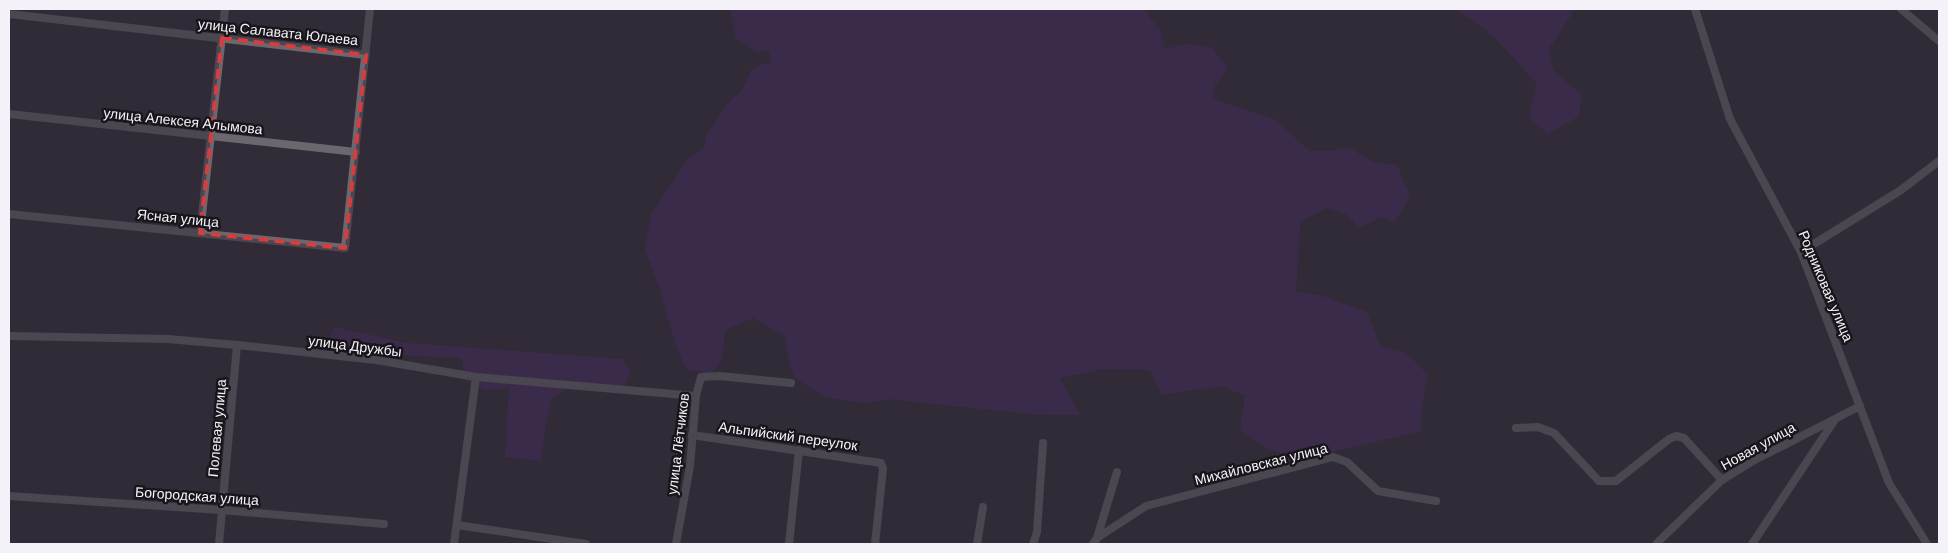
<svg xmlns="http://www.w3.org/2000/svg" width="1948" height="553" viewBox="0 0 1948 553" font-family="'DM Sans',sans-serif">
  <style>
    .green { fill: #482c62 }
    .lines { fill: none; stroke-linecap: round; stroke-linejoin: round }
    .minor { stroke: #6a686e; stroke-width: 8 }
    .marked { fill: none; stroke: #d93c3d; stroke-width: 4; stroke-dasharray: 10 6; stroke-linejoin: round }
    .labels { text-anchor: middle; stroke-width: 5; stroke-linejoin: round; paint-order: stroke }
    .street-label { font-size: 14px; fill: #f5f1f9; stroke: #18161b }
  </style>
  <rect width="100%" height="100%" fill="#312c38"/>
  <g class="green">
    <path d="M 730,9 L 1146,9 L 1149,17 L 1160,30 L 1165,49 L 1186,44 L 1211,47 L 1228,69 L 1215,85 L 1212,99 L 1276,120 L 1309,151 L 1330,151 L 1348,147 L 1372,162 L 1397,165 L 1410,197 L 1394,222 L 1380,217 L 1359,229 L 1348,215 L 1326,208 L 1300,222 L 1296,291 L 1326,297 L 1367,312 L 1380,346 L 1406,353 L 1428,375 L 1421,411 L 1421,431 L 1211,480 L 1208,472 L 1287,455 L 1266,448 L 1240,430 L 1245,395 L 1221,386 L 1162,395 L 1150,370 L 1103,369 L 1060,378 L 1080,415 L 1030,414 L 889,399 L 865,403 L 825,397 L 795,378 L 790,366 L 785,336 L 753,318 L 725,330 L 722,359 L 711,374 L 686,369 L 676,346 L 660,290 L 645,249 L 651,215 L 687,161 L 705,146 L 706,136 L 728,103 L 744,88 L 751,70 L 762,64 L 771,63 L 770,50 L 757,52 L 736,38 Z"/>
    <path d="M 1452,9 L 1575,9 L 1548,50 L 1554,71 L 1582,95 L 1579,116 L 1548,134 L 1529,117 L 1537,84 C 1510,54 1490,26 1452,9 Z"/>
    <path d="M 334,327 L 407,343 L 622,359 L 631,371 L 621,392 L 567,389 L 552,397 L 546,422 L 541,461 L 505,457 L 509,388 L 485,390 L 464,379 L 462,358 L 398,355 L 327,347 Z"/>
  </g>
  <g class="lines">
    <g class="minor">
      <path d="M 1695,9 L 1730,119 L 1801,252 L 1889,483 L 1927,544"/>
      <path d="M 1901,9 L 1939,41"/>
      <path d="M 9,14 L 366,55"/>
      <path d="M 9,114 L 356,152"/>
      <path d="M 9,214 L 345,248 L 370,9"/>
      <path d="M 200,233 L 225,9"/>
      <path d="M 1801,252 L 1901,190 L 1939,161"/>
      <path d="M 9,336 L 168,339 L 237,345 L 376,360 L 476,377 L 696,396"/>
      <path d="M 1516,428 L 1538,427 L 1554,433 L 1599,481 L 1616,481 L 1669,439 L 1676,436 L 1684,438 L 1722,480"/>
      <path d="M 692,435 L 881,463 L 883,469 L 875,544"/>
      <path d="M 9,496 L 221,510 L 384,524"/>
      <path d="M 457,525 L 586,544"/>
      <path d="M 1097,538 L 1117,472"/>
      <path d="M 219,544 L 237,345"/>
      <path d="M 454,544 L 476,377"/>
      <path d="M 676,544 L 690,466 L 696,396 L 701,377 L 719,376 L 791,383"/>
      <path d="M 789,544 L 799,450"/>
      <path d="M 977,544 L 983,507"/>
      <path d="M 1033,544 L 1037,532 L 1043,443"/>
      <path d="M 1093,544 L 1097,538 L 1146,506 L 1333,457 L 1347,462 L 1378,491 L 1436,501"/>
      <path d="M 1656,544 L 1722,480 L 1751,462 L 1860,406"/>
      <path d="M 1752,544 L 1834,421"/>
    </g>
  </g>
  <path d="M0 0H1948V553H0ZM 222,38 L 366,55 L 345,248 L 200,233 Z" fill="#312c38" fill-opacity=".55" fill-rule="evenodd"/>
  <path class="marked" d="M 222,38 L 366,55 L 345,248 L 200,233 Z"/>
  <g class="labels">
    <g class="street-label">
      <text transform="translate(278 32) rotate(6)" y="5">улица Салавата Юлаева</text>
      <text transform="translate(183 121) rotate(6)" y="5">улица Алексея Алымова</text>
      <text transform="translate(178 218) rotate(6)" y="5">Ясная улица</text>
      <text transform="translate(1826 286) rotate(67)" y="5">Родниковая улица</text>
      <text transform="translate(355 346) rotate(7)" y="5">улица Дружбы</text>
      <text transform="translate(217 428) rotate(-85)" y="5">Полевая улица</text>
      <text transform="translate(788 436) rotate(8)" y="5">Альпийский переулок</text>
      <text transform="translate(678 444) rotate(-83)" y="5">улица Лётчиков</text>
      <text transform="translate(1758 446) rotate(-29)" y="5">Новая улица</text>
      <text transform="translate(1261 464) rotate(-14)" y="5">Михайловская улица</text>
      <text transform="translate(197 496) rotate(4)" y="5">Богородская улица</text>
    </g>
  </g>
  <rect width="1948" height="553" fill="none" stroke="#f5f1f9" stroke-width="20"/>
</svg>
